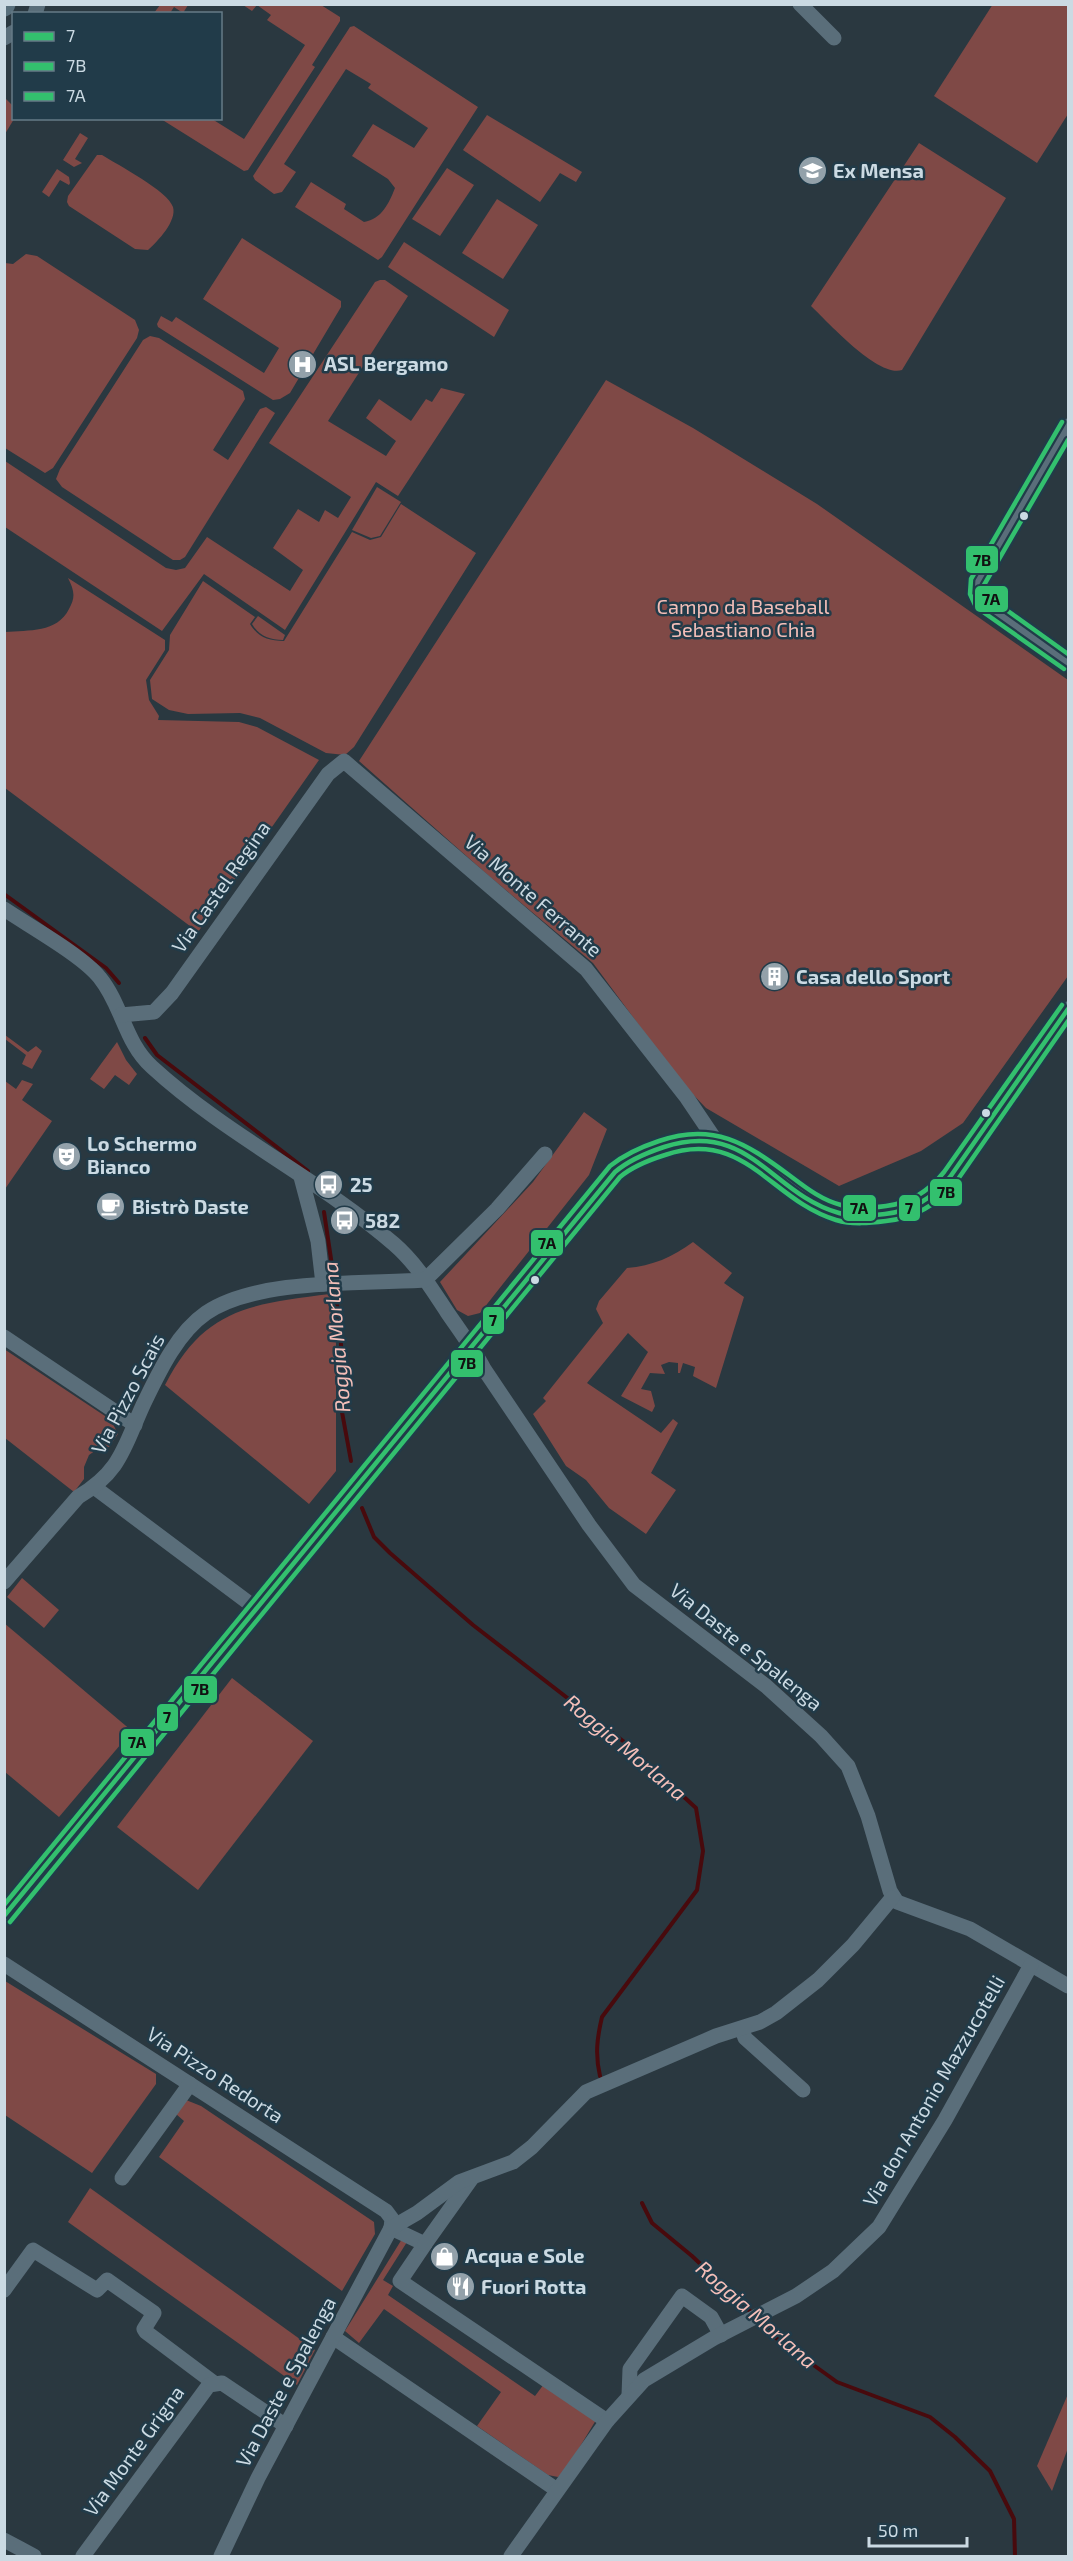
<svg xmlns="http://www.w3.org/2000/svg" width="1073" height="2561" viewBox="0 0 1073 2561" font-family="'Exo 2',sans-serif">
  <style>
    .green { fill: #7f4946 }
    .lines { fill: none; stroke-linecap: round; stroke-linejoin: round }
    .stream { stroke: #480a0d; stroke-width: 4 }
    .street { stroke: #5a6e7a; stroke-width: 15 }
    .secondary { stroke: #586f7c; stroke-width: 21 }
    .bus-1-casing { stroke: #213b49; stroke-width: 9 }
    .bus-2-casing { stroke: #213b49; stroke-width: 9 }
    .bus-3-casing { stroke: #213b49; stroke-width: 9 }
    .bus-1 { stroke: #33c06e; stroke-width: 4.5 }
    .bus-2 { stroke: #33c06e; stroke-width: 4.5 }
    .bus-3 { stroke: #33c06e; stroke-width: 4.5 }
    .bus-dot { fill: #cbdae3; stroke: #213b49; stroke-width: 2 }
    .labels { text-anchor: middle; stroke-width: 5; stroke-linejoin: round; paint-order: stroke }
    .poi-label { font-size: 20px; font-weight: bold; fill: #cbdae3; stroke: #213b49; text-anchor: start }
    .park-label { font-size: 20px; fill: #f3beb8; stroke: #213b49 }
    .street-label { font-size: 20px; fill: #cbdae3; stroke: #213b49 }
    .water-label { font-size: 21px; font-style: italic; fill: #f4bfb9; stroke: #213b49 }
    .line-badge { stroke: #213b49; stroke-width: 2 }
    .pale-badge-label { font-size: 16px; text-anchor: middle; font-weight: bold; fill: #111 }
  </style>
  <rect width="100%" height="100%" fill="#2a3840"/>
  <g class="green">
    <path d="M 993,4 L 1068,5 L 1068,114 L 1037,163 L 934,96 Z"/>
    <path d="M 160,5 L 160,4 L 188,5 L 183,13 L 174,7 L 170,13 L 154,13 Z"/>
    <path d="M 243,5 L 321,5 L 340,17 L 340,21 L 312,65 L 315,67 L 248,170 L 244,171 L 161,119 L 212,119 L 244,139 L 305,45 L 267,20 L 271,15 L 257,5 L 252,11 Z"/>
    <path d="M 354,26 L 478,107 L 382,257 L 378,260 L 295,207 L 311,182 L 346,204 L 344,209 L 364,222 C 382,219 389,203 395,188 L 388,179 L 352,156 L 373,124 L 414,148 L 428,128 L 368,88 L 371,84 L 346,69 L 284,164 L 296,172 L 282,192 L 274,194 L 255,180 L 253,176 L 350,27 Z"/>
    <path d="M 5,98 L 13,106 L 14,119 L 5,134 Z"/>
    <path d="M 487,115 L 582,172 L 576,182 L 560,173 L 540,202 L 463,150 Z"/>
    <path d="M 80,133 L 88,138 L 75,159 L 82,163 L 74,167 L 63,160 Z"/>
    <path d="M 919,143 L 1006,198 L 902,370 C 878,378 828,322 811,306 Z"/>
    <path d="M 97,155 L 102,155 C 118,165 168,191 173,207 C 177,221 158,241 148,250 L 135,249 L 69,206 L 67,202 L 68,196 Z"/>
    <path d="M 447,168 L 474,185 L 440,236 L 412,219 Z"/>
    <path d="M 57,169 L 69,177 L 70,183 L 69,185 L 60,180 L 49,197 L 42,192 Z"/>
    <path d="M 497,199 L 538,225 L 503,279 L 462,253 Z"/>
    <path d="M 242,238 L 341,301 L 341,307 L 290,393 L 280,399 L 273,400 L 158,327 L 157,324 L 161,316 L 172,322 L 176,317 L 264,373 L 279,348 L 203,299 Z"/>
    <path d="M 404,242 L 509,310 L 494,337 L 388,267 Z"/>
    <path d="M 26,254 L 37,256 L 135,320 L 139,330 L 137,338 L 53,468 L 45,473 L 5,448 L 5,263 L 13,264 Z"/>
    <path d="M 380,280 L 385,280 L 408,296 L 328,421 L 386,456 L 396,441 L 366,418 L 379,399 L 411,421 L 426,399 L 432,402 L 441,388 L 465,394 L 398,496 L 376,482 L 285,630 L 204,574 L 162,631 L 5,527 L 5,461 L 166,568 L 176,570 L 185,568 L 207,537 L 290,591 L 303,570 L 273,548 L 298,509 L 319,522 L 325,510 L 338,518 L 351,497 L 269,443 L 375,282 Z"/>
    <path d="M 150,336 L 159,338 L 243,391 L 245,399 L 213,450 L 228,460 L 260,409 L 266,407 L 275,413 L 185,557 L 180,560 L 173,560 L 62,487 L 56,479 L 60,469 L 143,340 Z"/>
    <path d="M 606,380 L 693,428 L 817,504 L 1068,680 L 1068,976 L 963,1123 L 921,1151 L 839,1186 L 706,1108 L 681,1082 L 593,963 L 489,876 L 359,761 Z"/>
    <path d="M 377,487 L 401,502 L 380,536 L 371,538 L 352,530 Z"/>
    <path d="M 401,504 L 476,553 L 354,747 L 345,755 L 326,753 L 260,718 L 240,713 L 188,714 L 169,710 L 152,699 L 150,680 L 169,650 L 170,635 L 203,581 L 255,617 L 250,624 C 258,637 268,641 284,641 L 352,532 L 370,540 L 381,537 Z"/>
    <path d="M 68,578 L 165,640 L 165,650 L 146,680 L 149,700 L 159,716 L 158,720 L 239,722 L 257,727 L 319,760 L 198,932 L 5,788 L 5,632 C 29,630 57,633 69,609 C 76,597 74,590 68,578 Z"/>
    <path d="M 258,616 L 285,635 L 283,640 C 269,640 259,636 252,624 Z"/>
    <path d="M 5,1035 L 28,1052 L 36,1046 L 42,1051 L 32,1069 L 22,1064 L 26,1055 L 5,1039 Z"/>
    <path d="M 117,1042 L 126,1060 L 137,1074 L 129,1085 L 115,1075 L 104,1089 L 90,1079 Z"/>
    <path d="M 22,1080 L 33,1084 L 22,1100 L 52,1121 L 5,1189 L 5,1081 L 16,1089 Z"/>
    <path d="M 584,1112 L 607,1129 L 589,1175 L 480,1313 L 468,1316 L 457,1310 L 440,1282 L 533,1182 Z"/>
    <path d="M 693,1242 L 732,1273 L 724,1283 L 744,1297 L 716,1388 L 693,1376 L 695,1367 L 683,1363 L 680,1373 L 678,1373 L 678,1363 L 669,1362 L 661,1365 L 665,1374 L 650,1373 L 641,1389 L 651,1391 L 655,1406 L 652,1412 L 621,1396 L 648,1352 L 628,1333 L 587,1383 L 661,1433 L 673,1419 L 678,1423 L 651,1473 L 676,1490 L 646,1534 L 609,1508 L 586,1480 L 566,1466 L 533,1414 L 546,1401 L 543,1398 L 603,1323 L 596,1309 L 599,1301 L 627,1268 C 652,1266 673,1257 693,1242 Z"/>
    <path d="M 330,1294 L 336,1343 L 336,1471 L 309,1504 L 165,1385 C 204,1308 251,1304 330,1294 Z"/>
    <path d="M 4,1349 L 111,1420 L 118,1434 L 109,1447 L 99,1448 L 89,1455 L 84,1467 L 84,1479 L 74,1492 L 5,1438 Z"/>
    <path d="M 22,1578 L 59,1610 L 44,1628 L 7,1597 Z"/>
    <path d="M 4,1623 L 132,1731 L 59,1817 L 5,1772 Z"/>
    <path d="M 232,1678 L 313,1741 L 198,1890 L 117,1827 Z"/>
    <path d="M 5,1981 L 156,2074 L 156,2084 L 92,2173 L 5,2115 Z"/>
    <path d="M 186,2100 L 201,2106 L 374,2222 L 375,2234 L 342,2291 L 159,2157 L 184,2121 L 176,2114 Z"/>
    <path d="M 90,2188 L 315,2350 L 297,2385 L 68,2222 Z"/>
    <path d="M 402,2239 L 407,2242 L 383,2280 L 393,2286 L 388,2295 L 535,2396 L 544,2384 L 596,2420 L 564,2473 L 558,2477 L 548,2475 L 477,2426 L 501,2392 L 384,2309 L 359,2343 L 345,2331 Z"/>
    <path d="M 1068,2394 L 1068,2448 L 1052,2491 L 1037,2466 Z"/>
  </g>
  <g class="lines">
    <g class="stream">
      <path d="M 4,894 L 106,968 L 119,983"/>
      <path d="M 145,1038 L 157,1055 L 308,1171"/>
      <path d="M 324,1212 L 334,1279"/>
      <path d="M 335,1286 L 341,1342 L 342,1412 L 351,1461"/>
      <path d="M 362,1508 L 374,1537 L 390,1553 L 473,1625 L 623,1741 L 696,1808 L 703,1851 L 697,1890 L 602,2017 C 597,2038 595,2055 600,2076"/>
      <path d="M 642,2203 L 652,2223 L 692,2256 L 752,2313"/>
      <path d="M 759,2320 L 776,2338 L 837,2382 L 930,2417 L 955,2437 L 990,2471 L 1014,2519 L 1015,2556"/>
    </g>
    <g class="street">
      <path d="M 800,4 L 834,38"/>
      <path d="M 35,14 L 38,4"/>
      <path d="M 4,38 L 14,32"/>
      <path d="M 1068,426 L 977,583 L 977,593 L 981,601 L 1068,663"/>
      <path d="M 4,909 C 29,926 83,956 100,978 C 122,1005 125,1043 152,1067 C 226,1135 319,1179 394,1244 C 416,1263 431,1288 447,1312 C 460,1331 473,1348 484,1369 L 589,1525 L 634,1585 L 766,1686 L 821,1736 L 848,1766 L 868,1816 L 890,1891 L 897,1902 L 970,1929 L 1068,1986"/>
      <path d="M 121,1015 L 154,1012 L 172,993 L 328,774 L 344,761 L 586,969 L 687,1098 L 716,1141"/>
      <path d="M 301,1177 L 318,1241 L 323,1284"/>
      <path d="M 4,1337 L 135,1425"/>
      <path d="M 94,1487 L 257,1609"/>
      <path d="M 4,1582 L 78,1497 C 122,1471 124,1446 144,1403 C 159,1372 177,1333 206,1313 C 257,1278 364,1284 425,1280 L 497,1209 L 545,1154"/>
      <path d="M 4,1917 L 615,1172 C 628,1160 642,1155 659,1149 C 675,1143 701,1137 717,1142 C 787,1162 807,1233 894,1213 C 919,1207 934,1198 950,1177 L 1068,1009"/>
      <path d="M 4,1964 L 386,2211 L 392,2219 L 391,2228"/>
      <path d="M 742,2029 L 745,2038 L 803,2090"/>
      <path d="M 122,2178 L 190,2084"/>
      <path d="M 391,2228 L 425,2244 L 400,2281 L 607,2421"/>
      <path d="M 425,2244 L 472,2178"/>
      <path d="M 4,2290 L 33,2250 L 97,2290 L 107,2280 L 154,2313 L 144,2329 L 146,2332 L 214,2383"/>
      <path d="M 333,2337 L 557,2490"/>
      <path d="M 629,2395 L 630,2369 L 682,2296 L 711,2317 L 721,2335"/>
      <path d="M 4,2540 L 34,2556"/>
      <path d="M 83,2556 L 209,2385 L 222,2383 L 286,2426"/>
      <path d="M 221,2556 L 258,2478 L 391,2228 L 417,2213 L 459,2182 L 513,2162 L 532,2147 L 586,2092 L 716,2036 L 760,2022 L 776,2013 L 818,1980 L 853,1945 L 892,1898"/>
      <path d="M 511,2556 L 607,2421 L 644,2380 L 714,2338 L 796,2296 L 833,2271 L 879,2227 L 945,2120 L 1031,1965"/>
    </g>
    <path class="secondary" d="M 4,6 L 5,4"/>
    <defs>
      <path id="bus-1" d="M 4,1916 L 615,1172 C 629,1160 646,1153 664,1147 C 749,1119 771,1194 839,1213 C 854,1217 869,1216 885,1214 C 912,1211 933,1198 950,1177 L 1068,1009"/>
      <g id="bus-2">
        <path d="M 1062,422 L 971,579 L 970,594 L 976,607 L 1064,669"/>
        <path d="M 10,1922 L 620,1177 C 633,1166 649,1160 665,1155 C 745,1128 770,1200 836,1220 C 853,1225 870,1223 886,1221 C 915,1218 938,1204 956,1182 L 1068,1021"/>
      </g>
      <g id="bus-3">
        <path d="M 1068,440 L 984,585 L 987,596 L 1068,654"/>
        <path d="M 4,1905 L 610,1166 C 625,1154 641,1147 659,1141 C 713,1122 746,1143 789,1175 C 805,1187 821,1200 841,1205 C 856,1210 871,1208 886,1206 C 911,1203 929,1191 944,1172 L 1062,1005"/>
      </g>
    </defs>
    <use href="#bus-1" class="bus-1-casing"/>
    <use href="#bus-2" class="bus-2-casing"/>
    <use href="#bus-3" class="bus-3-casing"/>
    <use href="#bus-1" class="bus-1"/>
    <use href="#bus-2" class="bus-2"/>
    <use href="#bus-3" class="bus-3"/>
  </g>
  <defs>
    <symbol id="school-disc" viewBox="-11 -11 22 22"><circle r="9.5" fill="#93a1aa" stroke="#213b49"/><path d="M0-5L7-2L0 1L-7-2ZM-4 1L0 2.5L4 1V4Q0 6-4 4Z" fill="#fff"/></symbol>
    <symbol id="hospital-disc" viewBox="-11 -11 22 22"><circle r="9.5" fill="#93a1aa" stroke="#213b49"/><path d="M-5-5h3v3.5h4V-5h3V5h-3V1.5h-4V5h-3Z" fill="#fff"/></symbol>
    <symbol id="building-disc" viewBox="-11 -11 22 22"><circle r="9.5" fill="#93a1aa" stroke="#213b49"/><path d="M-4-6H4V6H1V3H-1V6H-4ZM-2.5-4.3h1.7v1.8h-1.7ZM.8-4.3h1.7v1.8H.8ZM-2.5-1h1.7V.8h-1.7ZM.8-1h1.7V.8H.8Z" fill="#fff"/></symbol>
    <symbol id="theatre-disc" viewBox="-11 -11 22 22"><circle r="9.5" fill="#93a1aa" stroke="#213b49"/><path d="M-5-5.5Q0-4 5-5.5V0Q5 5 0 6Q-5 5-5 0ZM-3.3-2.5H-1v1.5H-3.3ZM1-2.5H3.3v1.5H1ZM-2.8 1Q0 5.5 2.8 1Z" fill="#fff"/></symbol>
    <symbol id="bus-disc" viewBox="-11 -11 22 22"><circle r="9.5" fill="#93a1aa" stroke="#213b49"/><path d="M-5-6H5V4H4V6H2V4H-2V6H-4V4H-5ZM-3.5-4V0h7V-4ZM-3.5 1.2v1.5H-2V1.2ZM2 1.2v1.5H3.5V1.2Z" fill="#fff"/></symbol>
    <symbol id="cafe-disc" viewBox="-11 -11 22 22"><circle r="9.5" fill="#93a1aa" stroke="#213b49"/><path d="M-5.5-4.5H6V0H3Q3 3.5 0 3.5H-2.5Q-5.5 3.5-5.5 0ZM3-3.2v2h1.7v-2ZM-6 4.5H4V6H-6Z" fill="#fff"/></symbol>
    <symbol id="shop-disc" viewBox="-11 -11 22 22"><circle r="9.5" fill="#93a1aa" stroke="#213b49"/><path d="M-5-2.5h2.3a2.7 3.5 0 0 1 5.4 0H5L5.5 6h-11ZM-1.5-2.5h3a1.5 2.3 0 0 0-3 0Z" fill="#fff"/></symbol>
    <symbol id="restaurant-disc" viewBox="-11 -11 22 22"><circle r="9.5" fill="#93a1aa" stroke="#213b49"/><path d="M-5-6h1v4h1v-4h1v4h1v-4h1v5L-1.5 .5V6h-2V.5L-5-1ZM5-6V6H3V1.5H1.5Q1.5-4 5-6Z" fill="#fff"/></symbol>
  </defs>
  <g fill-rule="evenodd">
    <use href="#school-disc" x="796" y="154" width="33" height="33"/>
    <use href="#hospital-disc" x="286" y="348" width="33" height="33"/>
    <use href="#building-disc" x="758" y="960" width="33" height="33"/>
    <use href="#theatre-disc" x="50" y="1140" width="33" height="33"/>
    <use href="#bus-disc" x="312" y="1168" width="33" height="33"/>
    <use href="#cafe-disc" x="94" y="1190" width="33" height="33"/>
    <use href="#bus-disc" x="328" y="1204" width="33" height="33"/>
    <use href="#shop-disc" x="428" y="2240" width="33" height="33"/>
    <use href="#restaurant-disc" x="444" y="2270" width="33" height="33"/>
  </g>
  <g class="bus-dot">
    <circle cx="1024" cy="516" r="5"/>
    <circle cx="986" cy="1113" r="5"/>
    <circle cx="535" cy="1280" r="5"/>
  </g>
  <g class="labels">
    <g class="poi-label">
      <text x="833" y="178">Ex Mensa</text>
      <text x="324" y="371">ASL Bergamo</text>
      <text x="796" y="984">Casa dello Sport</text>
      <text x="87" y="1151">Lo Schermo<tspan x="87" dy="23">Bianco</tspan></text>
      <text x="350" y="1192">25</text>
      <text x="132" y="1214">Bistrò Daste</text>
      <text x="365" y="1228">582</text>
      <text x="465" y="2263">Acqua e Sole</text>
      <text x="481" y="2294">Fuori Rotta</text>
    </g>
    <g class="park-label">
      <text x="743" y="614">Campo da Baseball<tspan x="743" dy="23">Sebastiano Chia</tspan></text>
    </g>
    <g class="street-label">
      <text transform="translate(221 887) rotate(-55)" y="7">Via Castel Regina</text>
      <text transform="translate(533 896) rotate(41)" y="7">Via Monte Ferrante</text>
      <text transform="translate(128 1394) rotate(-62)" y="7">Via Pizzo Scais</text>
      <text transform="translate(746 1647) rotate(39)" y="7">Via Daste e Spalenga</text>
      <text transform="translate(215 2075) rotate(33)" y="7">Via Pizzo Redorta</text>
      <text transform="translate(934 2091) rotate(-60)" y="7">Via don Antonio Mazzucotelli</text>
      <text transform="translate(286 2382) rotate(-62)" y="7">Via Daste e Spalenga</text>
      <text transform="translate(134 2451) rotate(-54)" y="7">Via Monte Grigna</text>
    </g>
    <g class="water-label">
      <text transform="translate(337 1337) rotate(-95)" y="7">Roggia Morlana</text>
      <text transform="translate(625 1748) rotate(40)" y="7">Roggia Morlana</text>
      <text transform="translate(756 2315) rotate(41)" y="7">Roggia Morlana</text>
    </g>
  </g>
  <g class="line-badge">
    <rect x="965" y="545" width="34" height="29" rx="6" fill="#33c06e"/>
    <rect x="974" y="585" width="35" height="28" rx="6" fill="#33c06e"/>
    <rect x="929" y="1178" width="34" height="29" rx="6" fill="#33c06e"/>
    <rect x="898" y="1194" width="23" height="28" rx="6" fill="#33c06e"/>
    <rect x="842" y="1194" width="35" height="28" rx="6" fill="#33c06e"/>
    <rect x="530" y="1229" width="34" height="28" rx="6" fill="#33c06e"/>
    <rect x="482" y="1306" width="23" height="29" rx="6" fill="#33c06e"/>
    <rect x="450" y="1349" width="34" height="29" rx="6" fill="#33c06e"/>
    <rect x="183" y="1675" width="35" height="29" rx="6" fill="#33c06e"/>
    <rect x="156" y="1703" width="23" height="29" rx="6" fill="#33c06e"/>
    <rect x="120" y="1728" width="35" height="29" rx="6" fill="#33c06e"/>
  </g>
  <g class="pale-badge-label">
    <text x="982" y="566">7B</text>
    <text x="991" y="605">7A</text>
    <text x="946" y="1198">7B</text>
    <text x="909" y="1214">7</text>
    <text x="859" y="1214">7A</text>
    <text x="547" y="1249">7A</text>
    <text x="493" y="1326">7</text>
    <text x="467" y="1369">7B</text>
    <text x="200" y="1695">7B</text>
    <text x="167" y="1723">7</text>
    <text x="137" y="1748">7A</text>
  </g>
  <rect width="1073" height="2561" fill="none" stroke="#cbdae3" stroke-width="12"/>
  <rect x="12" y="12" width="210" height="108" fill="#213b49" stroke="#657b87" stroke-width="1.5"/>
  <rect x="24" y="32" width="30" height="9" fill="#33c06e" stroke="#657b87" stroke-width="1.5"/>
  <text x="66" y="42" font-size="18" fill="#cbdae3">7</text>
  <rect x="24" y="62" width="30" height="9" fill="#33c06e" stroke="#657b87" stroke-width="1.5"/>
  <text x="66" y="72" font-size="18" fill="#cbdae3">7B</text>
  <rect x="24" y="92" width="30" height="9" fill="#33c06e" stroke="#657b87" stroke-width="1.5"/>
  <text x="66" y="102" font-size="18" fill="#cbdae3">7A</text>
  <path d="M869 2537v9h98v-9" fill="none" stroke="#cbdae3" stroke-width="3"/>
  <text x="878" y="2537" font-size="18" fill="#cbdae3" stroke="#213b49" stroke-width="4.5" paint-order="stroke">50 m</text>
</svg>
